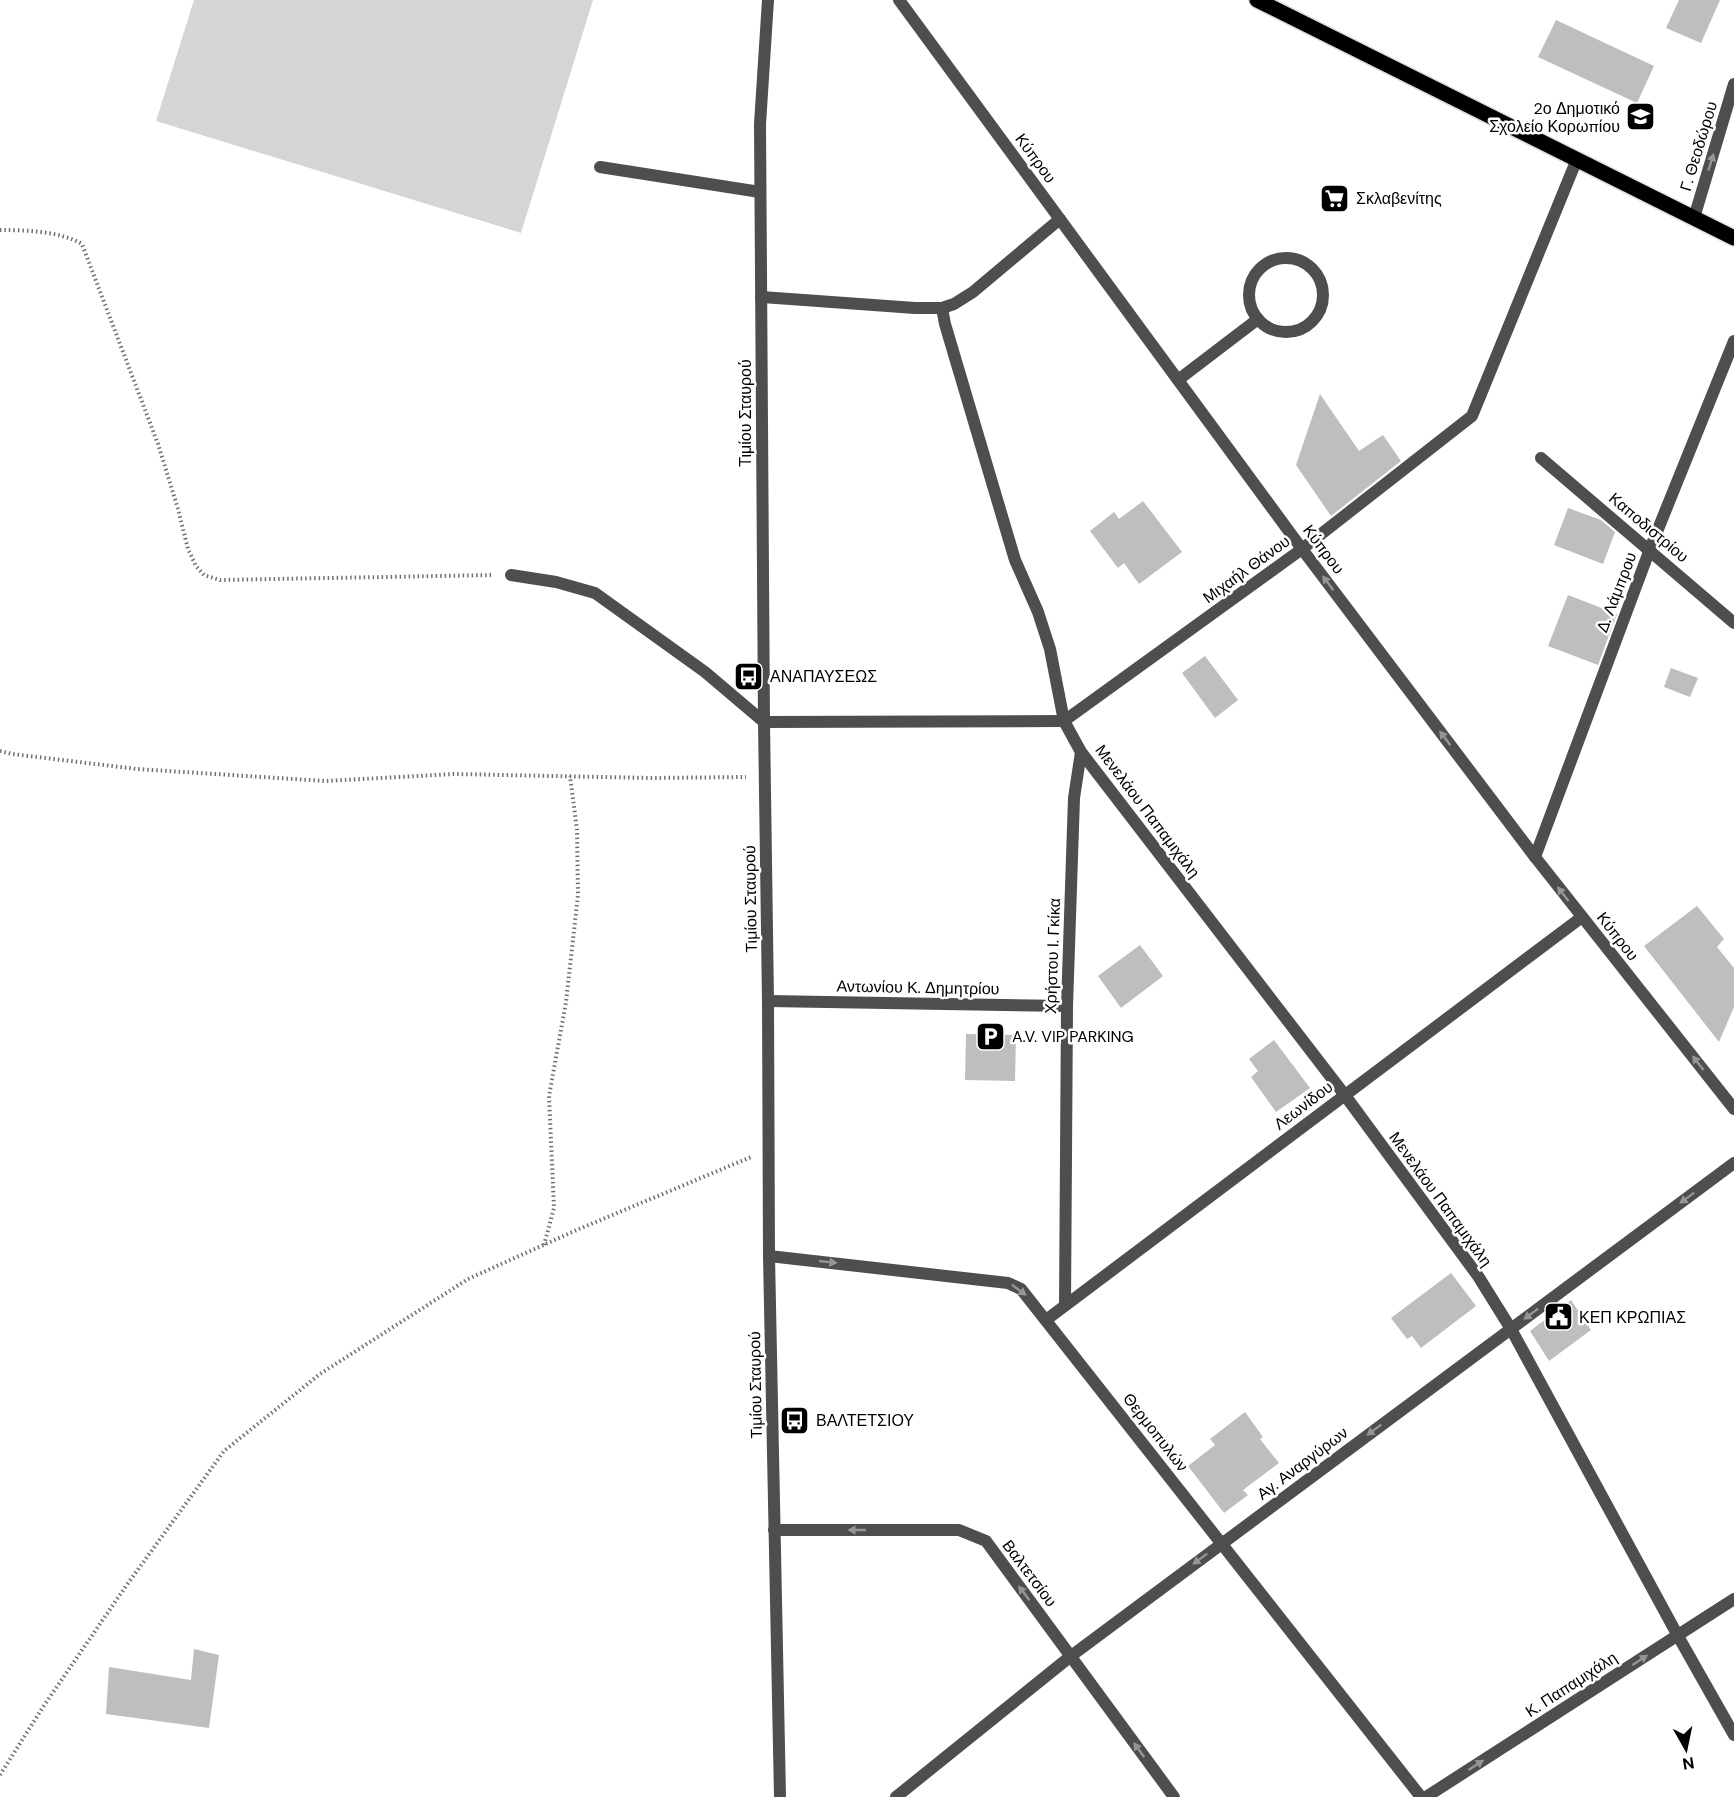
<svg xmlns="http://www.w3.org/2000/svg" width="1734" height="1797" viewBox="0 0 1734 1797" font-family="'DM Sans',sans-serif">
  <style>
    .green { fill: #d5d5d5 }
    .building { fill: #bebebe }
    .lines { fill: none; stroke-linecap: round; stroke-linejoin: round }
    .primary-casing { stroke: #dbdbdb; stroke-width: 18 }
    .path { stroke: #707070; stroke-width: 4; stroke-dasharray: 1.5 3; stroke-linecap: butt }
    .service { stroke: #4e4e4e; stroke-width: 12 }
    .minor { stroke: #4e4e4e; stroke-width: 12 }
    .tertiary { stroke: #4e4e4e; stroke-width: 12 }
    .primary { stroke: #000; stroke-width: 15 }
    .oneway { fill: #959595 }
    .labels { text-anchor: middle; stroke-width: 5; stroke-linejoin: round; paint-order: stroke }
    .poi-label { font-size: 16px; fill: #000; stroke: #fff; text-anchor: start }
    .street-label { font-size: 16px; fill: #000; stroke: #fff }
  </style>
  <rect width="100%" height="100%" fill="#fff"/>
  <path class="green" d="M 194,0 L 593,0 L 521,233 L 156,121 Z"/>
  <g class="building">
    <path d="M 1679,0 L 1720,0 L 1701,43 L 1666,28 Z"/>
    <path d="M 1556,20 L 1654,66 L 1637,103 L 1538,57 Z"/>
    <path d="M 1320,394 L 1359,451 L 1383,435 L 1401,461 L 1331,516 L 1296,465 Z"/>
    <path d="M 1143,501 L 1182,552 L 1139,584 L 1124,563 L 1118,568 L 1090,531 L 1114,512 L 1119,519 Z"/>
    <path d="M 1568,508 L 1601,520 L 1615,532 L 1603,564 L 1554,545 Z"/>
    <path d="M 1568,595 L 1617,614 L 1598,665 L 1548,646 Z"/>
    <path d="M 1205,656 L 1238,700 L 1215,718 L 1182,673 Z"/>
    <path d="M 1671,668 L 1698,678 L 1690,697 L 1664,687 Z"/>
    <path d="M 1697,906 L 1724,939 L 1717,947 L 1734,968 L 1734,1007 L 1719,1042 L 1644,946 Z"/>
    <path d="M 1140,945 L 1163,976 L 1121,1008 L 1098,976 Z"/>
    <path d="M 966,1034 L 1016,1035 L 1015,1081 L 965,1080 Z"/>
    <path d="M 1274,1040 L 1310,1088 L 1276,1112 L 1251,1077 L 1258,1071 L 1249,1059 Z"/>
    <path d="M 1451,1273 L 1476,1306 L 1421,1348 L 1412,1336 L 1407,1339 L 1391,1318 Z"/>
    <path d="M 1571,1300 L 1591,1330 L 1549,1361 L 1530,1331 Z"/>
    <path d="M 1245,1412 L 1263,1437 L 1260,1439 L 1279,1463 L 1243,1490 L 1248,1495 L 1224,1513 L 1188,1466 L 1215,1445 L 1210,1439 Z"/>
    <path d="M 194,1649 L 219,1655 L 209,1728 L 106,1714 L 109,1667 L 191,1680 Z"/>
  </g>
  <g class="lines">
    <defs>
      <path id="primary" d="M 1257,0 L 1734,238"/>
    </defs>
    <use href="#primary" class="primary-casing"/>
    <g class="path">
      <path d="M 0,230 C 26,230 59,231 82,244 L 158,444 L 178,509 L 188,549 L 196,566 L 204,575 L 220,580 L 494,575"/>
      <path d="M 0,751 L 12,754 L 137,769 L 325,781 L 454,774 L 652,778 L 746,777"/>
      <path d="M 544,1245 L 554,1208 L 549,1096 L 566,1002 L 578,895 L 577,830 L 570,776"/>
      <path d="M 0,1775 L 43,1707 L 126,1586 L 224,1451 L 320,1374 L 468,1279 L 579,1229 L 751,1157"/>
    </g>
    <g class="service">
      <circle cx="1286" cy="295" r="37"/>
      <path d="M 1178,380 L 1258,319"/>
    </g>
    <g class="minor">
      <path d="M 899,0 L 1302,549 L 1535,857 L 1734,1109"/>
      <path d="M 600,167 L 760,192"/>
      <path d="M 1694,218 L 1734,84"/>
      <path d="M 761,297 L 915,308 L 942,308 L 954,304 L 973,292 L 1060,219"/>
      <path d="M 942,308 L 945,324 L 1015,560 L 1038,612 L 1050,649 L 1064,721 L 1081,752 L 1344,1094 L 1478,1276 L 1511,1329 L 1678,1636 L 1734,1735"/>
      <path d="M 1541,458 L 1734,623"/>
      <path d="M 511,575 L 556,582 L 595,593 L 705,672 L 764,722 L 1064,721"/>
      <path d="M 1064,721 L 1302,549 L 1472,416 L 1577,159"/>
      <path d="M 1535,857 L 1650,549 L 1734,341"/>
      <path d="M 768,1001 L 1067,1006"/>
      <path d="M 769,1256 L 1008,1283 L 1021,1289 L 1421,1797"/>
      <path d="M 1065,1305 L 1067,1006 L 1074,798 L 1081,752"/>
      <path d="M 1046,1320 L 1582,917"/>
      <path d="M 774,1530 L 959,1530 L 986,1541 L 1174,1797"/>
      <path d="M 896,1797 L 1071,1656 L 1734,1163"/>
      <path d="M 1426,1797 L 1734,1599"/>
    </g>
    <path class="tertiary" d="M 768,0 L 760,124 L 764,722 L 768,1001 L 769,1256 L 780,1797"/>
    <use href="#primary" class="primary"/>
  </g>
  <defs><path id="oneway-solid" d="M-6-.8H1V-3.2L6.5 0L1 3.2V.8H-6Z" transform="scale(1.5)"/></defs>
  <g class="oneway">
    <use href="#oneway-solid" transform="translate(1711 162) rotate(-73)"/>
    <use href="#oneway-solid" transform="translate(1328 583) rotate(-127)"/>
    <use href="#oneway-solid" transform="translate(1445 738) rotate(-127)"/>
    <use href="#oneway-solid" transform="translate(1563 894) rotate(-128)"/>
    <use href="#oneway-solid" transform="translate(1698 1063) rotate(-128)"/>
    <use href="#oneway-solid" transform="translate(1687 1198) rotate(143)"/>
    <use href="#oneway-solid" transform="translate(828 1262) rotate(6)"/>
    <use href="#oneway-solid" transform="translate(1019 1290) rotate(37)"/>
    <use href="#oneway-solid" transform="translate(1531 1314) rotate(143)"/>
    <use href="#oneway-solid" transform="translate(1374 1430) rotate(143)"/>
    <use href="#oneway-solid" transform="translate(857 1530) rotate(180)"/>
    <use href="#oneway-solid" transform="translate(1200 1559) rotate(143)"/>
    <use href="#oneway-solid" transform="translate(1024 1593) rotate(-127)"/>
    <use href="#oneway-solid" transform="translate(1640 1660) rotate(-33)"/>
    <use href="#oneway-solid" transform="translate(1139 1750) rotate(-126)"/>
    <use href="#oneway-solid" transform="translate(1476 1765) rotate(-33)"/>
  </g>
  <defs>
    <symbol id="school-square" viewBox="-11 -11 22 22"><rect x="-9" y="-9" width="18" height="18" rx="4" fill="#000" stroke="#fff"/><path d="M0-5L7-2L0 1L-7-2ZM-4 1L0 2.5L4 1V4Q0 6-4 4Z" fill="#fff"/></symbol>
    <symbol id="supermarket-square" viewBox="-11 -11 22 22"><rect x="-9" y="-9" width="18" height="18" rx="4" fill="#000" stroke="#fff"/><path d="M-6-5.5h2.5l.6 2H6L4.5 2H-2.5L-4.4-4H-6ZM-1.5 3.2a1.3 1.3 0 1 0 .1 0ZM3 3.2a1.3 1.3 0 1 0 .1 0Z" fill="#fff"/></symbol>
    <symbol id="bus-square" viewBox="-11 -11 22 22"><rect x="-9" y="-9" width="18" height="18" rx="4" fill="#000" stroke="#fff"/><path d="M-5-6H5V4H4V6H2V4H-2V6H-4V4H-5ZM-3.5-4V0h7V-4ZM-3.5 1.2v1.5H-2V1.2ZM2 1.2v1.5H3.5V1.2Z" fill="#fff"/></symbol>
    <symbol id="parking-square" viewBox="-11 -11 22 22"><rect x="-9" y="-9" width="18" height="18" rx="4" fill="#000" stroke="#fff"/><path d="M-3.5-5.5H1a3.5 3.5 0 0 1 0 7H-1V5.5H-3.5ZM-1-3.4V-.6H.8a1.4 1.4 0 0 0 0-2.8Z" fill="#fff"/></symbol>
    <symbol id="civic-square" viewBox="-11 -11 22 22"><rect x="-9" y="-9" width="18" height="18" rx="4" fill="#000" stroke="#fff"/><path d="M-.6-6.5H3V-4.5H.6V-3L4-1V1h2V6H-6V1h2V-1L-.6-3ZM-1.2 2.5V6h2.4V2.5Z" fill="#fff"/></symbol>
  </defs>
  <g fill-rule="evenodd">
    <use href="#school-square" x="1624" y="100" width="33" height="33"/>
    <use href="#supermarket-square" x="1318" y="182" width="33" height="33"/>
    <use href="#bus-square" x="732" y="660" width="33" height="33"/>
    <use href="#parking-square" x="974" y="1020" width="33" height="33"/>
    <use href="#civic-square" x="1542" y="1300" width="33" height="33"/>
    <use href="#bus-square" x="778" y="1404" width="33" height="33"/>
  </g>
  <g class="labels">
    <g class="poi-label">
      <text x="1620" y="114" text-anchor="end">2ο Δημοτικό<tspan x="1620" dy="18">Σχολείο Κορωπίου</tspan></text>
      <text x="1356" y="204">Σκλαβενίτης</text>
      <text x="770" y="682">ΑΝΑΠΑΥΣΕΩΣ</text>
      <text x="1012" y="1042">A.V. VIP PARKING</text>
      <text x="1579" y="1323">ΚΕΠ ΚΡΩΠΙΑΣ</text>
      <text x="816" y="1426">ΒΑΛΤΕΤΣΙΟΥ</text>
    </g>
    <g class="street-label">
      <text transform="translate(1698 146) rotate(-73)" y="6">Γ. Θεοδώρου</text>
      <text transform="translate(1036 158) rotate(54)" y="6">Κύπρου</text>
      <text transform="translate(745 413) rotate(-90)" y="6">Τιμίου Σταυρού</text>
      <text transform="translate(1649 527) rotate(40)" y="6">Καποδιστρίου</text>
      <text transform="translate(1324 549) rotate(53)" y="6">Κύπρου</text>
      <text transform="translate(1246 569) rotate(-36)" y="6">Μιχαήλ Θάνου</text>
      <text transform="translate(1616 592) rotate(-69)" y="6">Δ. Λάμπρου</text>
      <text transform="translate(1148 811) rotate(53)" y="6">Μενελάου Παπαμιχάλη</text>
      <text transform="translate(750 899) rotate(-91)" y="6">Τιμίου Σταυρού</text>
      <text transform="translate(1618 936) rotate(52)" y="6">Κύπρου</text>
      <text transform="translate(1052 956) rotate(-88)" y="6">Χρήστου Ι. Γκίκα</text>
      <text transform="translate(918 987) rotate(1)" y="6">Αντωνίου Κ. Δημητρίου</text>
      <text transform="translate(1303 1105) rotate(-37)" y="6">Λεωνίδου</text>
      <text transform="translate(1441 1199) rotate(54)" y="6">Μενελάου Παπαμιχάλη</text>
      <text transform="translate(755 1385) rotate(-91)" y="6">Τιμίου Σταυρού</text>
      <text transform="translate(1156 1432) rotate(52)" y="6">Θερμοπυλών</text>
      <text transform="translate(1302 1463) rotate(-37)" y="6">Αγ. Αναργύρων</text>
      <text transform="translate(1030 1573) rotate(53)" y="6">Βαλτετσίου</text>
      <text transform="translate(1571 1684) rotate(-33)" y="6">Κ. Παπαμιχάλη</text>
    </g>
  </g>
  <g transform="translate(1686 1749) rotate(171)" stroke="#ffffff" stroke-width="4.5" paint-order="stroke">
  <path d="M0-4.5L10 22L0 15L-10 22Z" fill="#000000"/>
  <text y="-9" font-size="16" font-weight="bold" text-anchor="middle" fill="#000000">N</text>
  </g>
</svg>
